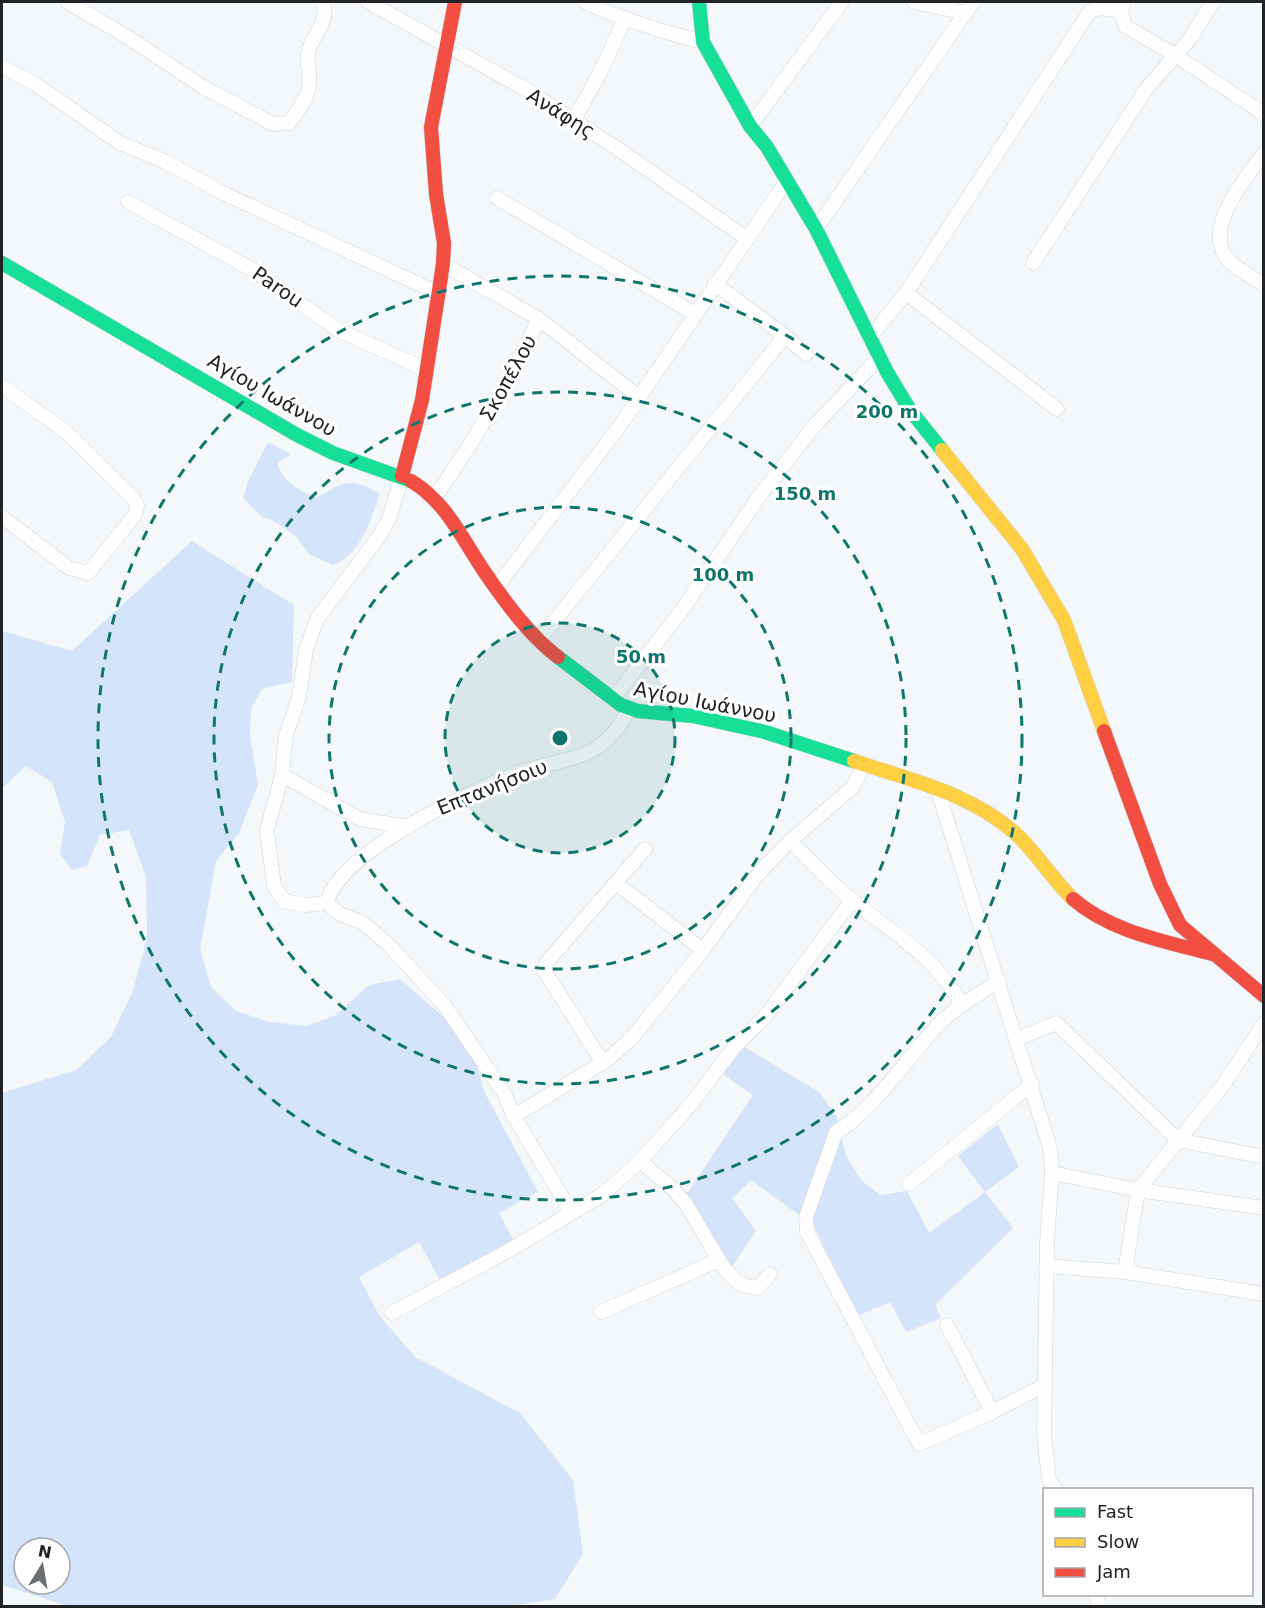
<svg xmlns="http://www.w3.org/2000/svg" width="1265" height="1608" viewBox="0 0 1265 1608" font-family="'DejaVu Sans',sans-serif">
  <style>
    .green { fill: #d4e4fb; fill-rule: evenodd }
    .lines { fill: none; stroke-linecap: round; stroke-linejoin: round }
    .street-casing { stroke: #d1d4d7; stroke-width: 15 }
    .fast-casing { stroke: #d1d4d7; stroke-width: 15 }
    .slow-casing { stroke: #d1d4d7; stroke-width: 15 }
    .jam-casing { stroke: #d1d4d7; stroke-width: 15 }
    .street { stroke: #fefefe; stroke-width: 14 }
    .fast { stroke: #16e098; stroke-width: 14 }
    .slow { stroke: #ffcf43; stroke-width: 14 }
    .jam { stroke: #f24e42; stroke-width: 14 }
    .ring { fill: none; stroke: #0f766e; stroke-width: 3; stroke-dasharray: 10 8 }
    .labels { text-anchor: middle; stroke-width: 6; stroke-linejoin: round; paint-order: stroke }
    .street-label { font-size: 20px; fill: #212327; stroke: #fff }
    .centre { fill: #0f766e; stroke: #fff; stroke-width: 3 }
    .ring-label { font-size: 18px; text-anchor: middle; font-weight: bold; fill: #0f766e; stroke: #fff; stroke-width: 6; stroke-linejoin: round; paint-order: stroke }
  </style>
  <rect width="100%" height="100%" fill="#f5f8fb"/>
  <g class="green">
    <path d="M 268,442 L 291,454 L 277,463 C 285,484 297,489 317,498 C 344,480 351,477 380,494 C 369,522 362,554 333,565 L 309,554 L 297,537 L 272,520 L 262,517 L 243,498 L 248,482 Z"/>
    <path d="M 192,541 L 294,605 L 292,682 L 262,689 L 251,709 L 250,736 L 258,785 L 239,833 L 216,861 L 200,949 L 211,987 L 236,1011 L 270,1022 L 307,1026 L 336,1015 L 369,985 L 400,979 L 446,1019 L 476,1062 L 484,1091 L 538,1192 L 499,1213 L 518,1249 L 441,1282 L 419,1242 L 359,1277 L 379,1315 L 415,1357 L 520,1413 L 573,1480 L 583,1554 L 555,1599 L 512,1606 L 67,1606 L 2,1585 L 2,1093 L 76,1070 L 111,1037 L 133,991 L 147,938 L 146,877 L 129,830 L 100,835 L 87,866 L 72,870 L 60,854 L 65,822 L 52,782 L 26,766 L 2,788 L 2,631 L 72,651 ZM 24,1548 L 60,1548 L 60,1584 L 24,1584 Z"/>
    <path d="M 745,1047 L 820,1093 L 837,1117 L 846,1156 L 862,1181 L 880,1195 L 907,1191 L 929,1233 L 985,1192 L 958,1156 L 998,1124 L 1019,1167 L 985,1192 L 1013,1228 L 935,1305 L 941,1318 L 906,1332 L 890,1302 L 857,1316 L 814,1226 L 751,1180 L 732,1198 L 756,1231 L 729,1271 L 684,1198 L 753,1095 L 721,1073 Z"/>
  </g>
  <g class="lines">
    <defs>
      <g id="street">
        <path d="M 67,2 L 126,36 L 203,87 L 273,124 L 289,123 C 301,107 312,93 309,72 C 308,64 306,58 309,49 C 315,33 329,21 323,2"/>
        <path d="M 368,2 L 527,90 L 621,151 L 746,238"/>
        <path d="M 585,2 C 623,20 663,32 703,42"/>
        <path d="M 914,2 L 966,13"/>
        <path d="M 1123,2 L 1121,11 L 1125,26 L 1175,55 L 1264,114"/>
        <path d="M 2,66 L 35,84 L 120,143 L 164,161 L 223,193 L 438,293"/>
        <path d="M 574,120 L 602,69 L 625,18"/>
        <path d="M 750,126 L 842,2"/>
        <path d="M 1264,153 C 1246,178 1204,226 1226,257 C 1233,268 1253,277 1264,285"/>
        <path d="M 497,198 L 695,314"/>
        <path d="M 128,202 L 255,271 L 338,330 L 427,370"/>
        <path d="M 816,229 L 973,2"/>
        <path d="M 1033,263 L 1147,88 L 1189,40 L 1213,2"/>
        <path d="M 906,293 L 1057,409"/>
        <path d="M 539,319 L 639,397"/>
        <path d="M 785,336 L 806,354"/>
        <path d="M 869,338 L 906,293 L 1090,11 L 1100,8 L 1121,11"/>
        <path d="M 2,386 L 65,431 L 133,498 L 137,505 L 135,515 L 88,573 L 69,568 L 2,517"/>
        <path d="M 402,476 L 389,519 L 380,535 L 317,619 L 306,650 L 299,697 L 286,735 L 282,775 L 360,819 L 408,827"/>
        <path d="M 434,498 C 475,441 509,382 539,319 L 443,264"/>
        <path d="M 496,588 L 619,427 L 786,182"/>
        <path d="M 538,641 L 785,336 L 715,284"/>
        <path d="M 613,699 L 682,610 L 758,498 L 815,425 L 879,358"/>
        <path d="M 282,775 L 267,830 L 274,886 L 284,901 L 305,905 L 327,903"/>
        <path d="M 937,788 L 1050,1148 L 1052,1173 L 1047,1242 L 1044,1435 L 1049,1480 L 1056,1490"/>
        <path d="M 790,841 C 811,861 831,883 853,901 C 899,938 930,952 962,1004"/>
        <path d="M 617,884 L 703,950"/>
        <path d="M 1017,1039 L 1056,1023 L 1178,1140 L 1264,1157"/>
        <path d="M 603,1063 L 544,970 L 547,962 L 645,849"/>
        <path d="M 514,1116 L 607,1060 L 632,1038 L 703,950 L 758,874 L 790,841 L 853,787 L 864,764"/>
        <path d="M 1052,1173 L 1138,1190 L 1264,1208"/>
        <path d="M 909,1184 L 1032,1084"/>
        <path d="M 571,1212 L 514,1116 L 504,1093 L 445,1006 L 389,945 L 363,923 L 340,914 L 327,903 C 338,852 474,789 520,772 C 543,764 579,760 598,747 C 613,737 621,723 630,708"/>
        <path d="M 719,1260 C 729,1276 737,1286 757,1288 L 770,1274"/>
        <path d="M 1046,1266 L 1125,1272 L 1264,1294"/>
        <path d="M 1125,1272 L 1138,1190 L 1224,1084 L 1264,1023"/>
        <path d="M 601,1312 L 719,1260 L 686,1204 L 673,1189 L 640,1161"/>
        <path d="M 392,1313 L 508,1251 L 602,1195 L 640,1161 L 692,1103 L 735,1046 L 764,1018 L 852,900"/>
        <path d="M 947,1325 L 992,1412 L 919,1444 L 807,1232 L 806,1217 L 836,1132 C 873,1112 911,1052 942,1021 C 958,1005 980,994 999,981"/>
        <path d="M 992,1412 L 1045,1385"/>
        <path d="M 1096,1594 L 1099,1606"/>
      </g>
      <g id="fast">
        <path d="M 699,2 L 703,42 L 750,126 L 767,147 L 816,229 L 887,372 L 910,410 L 942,450"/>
        <path d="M 2,263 L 297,435 L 333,453 L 411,481"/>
        <path d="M 558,657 L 621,705 L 638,711 L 693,716 L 765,732 L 854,761"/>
      </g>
      <g id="slow">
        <path d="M 942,450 L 1022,549 L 1064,620 L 1104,731"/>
        <path d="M 854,761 C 910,780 970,793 1015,833 C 1037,853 1052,879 1073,899"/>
      </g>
      <g id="jam">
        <path d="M 402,476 L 422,400 L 443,264 L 444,243 L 436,194 L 431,127 L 455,2"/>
        <path d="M 411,481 C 447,502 463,541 486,574 C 506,603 530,636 558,657"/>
        <path d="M 1104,731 L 1160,884 L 1180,925 L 1264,996"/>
        <path d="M 1073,899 C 1111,932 1164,941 1212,954"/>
      </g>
    </defs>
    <use href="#street" class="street-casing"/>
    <use href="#fast" class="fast-casing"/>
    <use href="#slow" class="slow-casing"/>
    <use href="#jam" class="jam-casing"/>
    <use href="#street" class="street"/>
    <use href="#fast" class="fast"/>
    <use href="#slow" class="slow"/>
    <use href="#jam" class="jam"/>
  </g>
  <circle cx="560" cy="738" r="115" fill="#0f766e" fill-opacity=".12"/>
  <g class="ring">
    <circle cx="560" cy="738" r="115"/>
    <circle cx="560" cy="738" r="231"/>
    <circle cx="560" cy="738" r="346"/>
    <circle cx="560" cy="738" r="462"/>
  </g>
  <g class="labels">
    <g class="street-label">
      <text transform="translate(561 113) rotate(32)" y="7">Ανάφης</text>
      <text transform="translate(278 287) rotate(34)" y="7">Parou</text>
      <text transform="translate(508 378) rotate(-61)" y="7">Σκοπέλου</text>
      <text transform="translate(272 395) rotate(30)" y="7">Αγίου Ιωάννου</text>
      <text transform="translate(705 702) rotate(11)" y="7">Αγίου Ιωάννου</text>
      <text transform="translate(492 787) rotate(-22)" y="7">Επτανήσοιυ</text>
    </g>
  </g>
  <circle cx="560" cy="738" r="9" class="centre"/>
  <g class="ring-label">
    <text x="887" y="418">200 m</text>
    <text x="805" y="500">150 m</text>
    <text x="723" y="581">100 m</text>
    <text x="641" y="663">50 m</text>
  </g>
  <rect width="1265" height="1608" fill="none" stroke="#212327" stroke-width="6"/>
  <rect x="1043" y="1488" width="210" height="108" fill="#ffffff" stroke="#a6a7a9" stroke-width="1.5"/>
  <rect x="1055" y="1508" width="30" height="9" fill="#16e098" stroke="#a6a7a9" stroke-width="1.5"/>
  <text x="1097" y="1518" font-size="18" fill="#212327">Fast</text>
  <rect x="1055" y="1538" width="30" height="9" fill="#ffcf43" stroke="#a6a7a9" stroke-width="1.5"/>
  <text x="1097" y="1548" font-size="18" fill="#212327">Slow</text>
  <rect x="1055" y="1568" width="30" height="9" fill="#f24e42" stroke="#a6a7a9" stroke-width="1.5"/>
  <text x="1097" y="1578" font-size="18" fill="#212327">Jam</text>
  <g transform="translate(42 1566) rotate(11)"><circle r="28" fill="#ffffff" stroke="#a6a7a9" stroke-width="1.5"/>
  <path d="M0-4.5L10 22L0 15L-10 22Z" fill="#6b6e71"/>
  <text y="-9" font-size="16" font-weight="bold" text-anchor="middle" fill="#212327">N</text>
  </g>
</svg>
